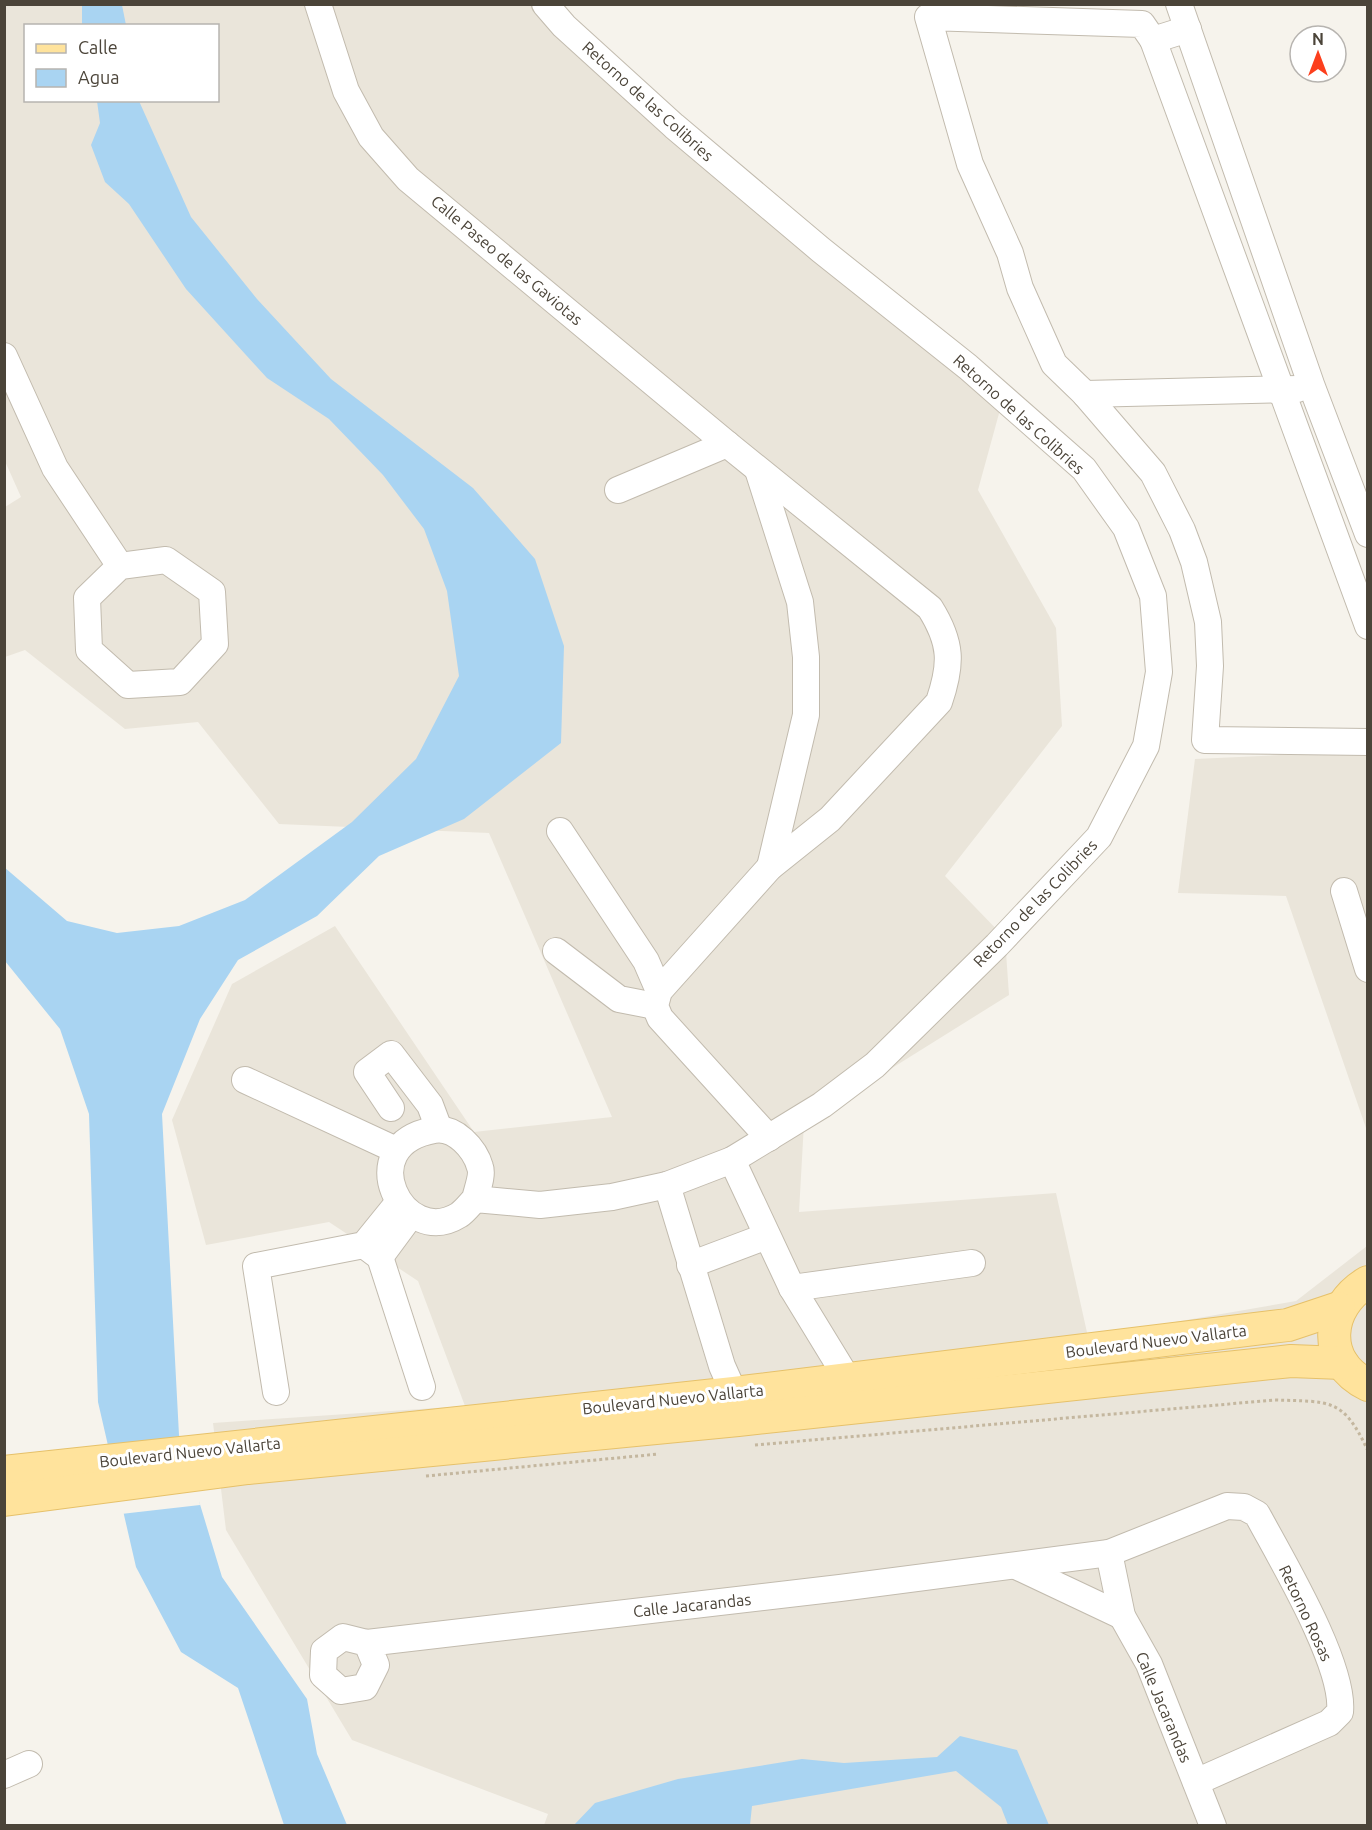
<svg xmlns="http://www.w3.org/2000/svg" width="1372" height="1830" viewBox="0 0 1372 1830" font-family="Ubuntu,sans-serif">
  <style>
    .residential { fill: #eae5da; fill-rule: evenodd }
    .water { fill: #a9d4f2 }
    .pier { fill: #f6f3ec }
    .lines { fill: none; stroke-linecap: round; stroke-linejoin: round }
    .minor-casing { stroke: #c2bbae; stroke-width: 28 }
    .major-casing { stroke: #e6c16a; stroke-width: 34 }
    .path { stroke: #c4b79f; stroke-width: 3; stroke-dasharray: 3 3; stroke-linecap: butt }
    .minor { stroke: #fff; stroke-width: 26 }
    .major { stroke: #ffe39c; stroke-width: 32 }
    .labels { text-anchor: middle; stroke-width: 6; stroke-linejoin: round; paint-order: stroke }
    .street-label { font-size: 16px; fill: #4b4439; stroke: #fff }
  </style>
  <rect width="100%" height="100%" fill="#f6f3ec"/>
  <g class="residential">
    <path d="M 4,5 L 544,5 L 1006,388 L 978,490 L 1056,628 L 1062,726 L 945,876 L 1005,938 L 1009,995 L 804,1123 L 799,1212 L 1056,1193 L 1088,1337 L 1296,1301 L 1367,1246 L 1367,1825 L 544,1825 L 548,1814 L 352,1740 L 226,1530 L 213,1423 L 465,1406 L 418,1281 L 329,1222 L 206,1245 L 172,1120 L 232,984 L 335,926 L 474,1132 L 612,1117 L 489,833 L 279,824 L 198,722 L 125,729 L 25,650 L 5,657 L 5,507 L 21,497 L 4,459 ZM 26,26 L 218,26 L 218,100 L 26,100 Z"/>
    <path d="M 1367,751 L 1367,1131 L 1286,896 L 1178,893 L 1195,759 Z"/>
  </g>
  <g class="water">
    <path d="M 82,5 L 122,5 L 126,25 L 82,25 Z"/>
    <path d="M 97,101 L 139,101 L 191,217 L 257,299 L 331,379 L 473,488 L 535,559 L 564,646 L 561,743 L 464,819 L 379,856 L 317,916 L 238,960 L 200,1019 L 162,1114 L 179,1435 L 222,1577 L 307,1699 L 317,1754 L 347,1825 L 284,1825 L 238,1688 L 181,1652 L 136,1567 L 98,1402 L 89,1114 L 60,1029 L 5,961 L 4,867 L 67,921 L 117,933 L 179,926 L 245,900 L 352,822 L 416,759 L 459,676 L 447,591 L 424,529 L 383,475 L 329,419 L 267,378 L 186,289 L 129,204 L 105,182 L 91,145 L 100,123 Z"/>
    <path d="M 960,1736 L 1017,1750 L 1049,1825 L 1008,1825 L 1001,1807 L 956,1771 L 752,1806 L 750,1825 L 574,1825 L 595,1803 L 678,1779 L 802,1759 L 844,1763 L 937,1757 Z"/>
  </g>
  <path class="pier" d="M 111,1470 L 198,1487 L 200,1505 L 121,1514 Z"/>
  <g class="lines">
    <defs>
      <g id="minor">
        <path d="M 318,4 L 346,91 L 371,137 L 408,179 L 727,444 L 930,608 C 952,643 952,664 939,702 L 830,819 L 770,867 L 659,991 L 655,1006 L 660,1018 L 769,1138"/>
        <path d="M 1179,4 L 1312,387 L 1368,534"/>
        <path d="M 1188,29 L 1153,40 L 1368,626"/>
        <path d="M 1153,40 L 1142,24 L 928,17 L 970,164 L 1010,253 L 1020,288 L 1054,364 L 1085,394 L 1153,473 L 1182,530 L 1194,562 L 1208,622 L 1210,666 L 1205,740 L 1368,742"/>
        <path d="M 4,356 L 55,468 L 120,566"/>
        <path d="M 1085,394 L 1297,389"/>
        <path d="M 758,470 L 800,602 L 806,657 L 806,715 L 770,867"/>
        <path d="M 618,490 L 727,444"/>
        <path d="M 166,560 L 212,592 L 215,644 L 180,682 L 128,685 L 89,650 L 87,598 L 120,566 Z"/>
        <path d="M 560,831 L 646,961 L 659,991"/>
        <path d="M 1344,891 L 1368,969"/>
        <path d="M 556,951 L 619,999 L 655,1006"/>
        <path d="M 245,1080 L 396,1150"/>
        <path d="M 391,1108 L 367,1072 L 391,1054 L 430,1105 L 439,1129"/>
        <path d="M 732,1160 L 792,1288 L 847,1378 L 849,1395"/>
        <path d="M 667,1185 L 722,1366 L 734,1393 L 737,1410"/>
        <path d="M 475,1199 C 477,1190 483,1175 480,1167 C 475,1149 455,1126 434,1130 C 350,1145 403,1250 459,1215 C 465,1211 470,1204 475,1199 L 540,1205 L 612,1197 L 667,1185 L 732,1160 L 822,1105 L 875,1065 L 997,945 L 1099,837 L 1146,746 L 1159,672 L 1153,596 L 1126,528 L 1084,469 L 968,367 L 821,250 L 674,126 L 564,26 L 545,4"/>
        <path d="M 364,1245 L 380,1257 L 422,1387"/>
        <path d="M 380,1257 L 411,1215"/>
        <path d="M 690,1265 L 767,1236"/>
        <path d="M 792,1288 L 972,1263"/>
        <path d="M 276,1392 L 256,1266 L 364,1245 L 398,1203"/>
        <path d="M 1109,1553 L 1122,1616 L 1149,1664 L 1213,1826"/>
        <path d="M 1016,1566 L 1122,1616"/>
        <path d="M 367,1643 L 376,1665 L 365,1687 L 341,1691 L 323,1675 L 324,1651 L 343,1637 L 367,1643 L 840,1588 L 1109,1553 L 1227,1506 L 1244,1507 L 1257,1514 C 1281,1559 1345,1665 1340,1712 L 1329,1723 L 1196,1782"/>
        <path d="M 4,1775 L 29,1764"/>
      </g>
      <g id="major">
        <path d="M 1368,1282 C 1326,1306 1320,1362 1368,1385"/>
        <path d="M 4,1472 L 734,1393 L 1288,1325 L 1339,1308"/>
        <path d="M 4,1500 L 248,1468 L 738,1420 L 1291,1361 L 1342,1363"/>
      </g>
    </defs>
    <use href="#minor" class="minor-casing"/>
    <use href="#major" class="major-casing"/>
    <g class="path">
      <path d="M 755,1445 L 1275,1400 C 1330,1402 1343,1397 1368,1451"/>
      <path d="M 426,1476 L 659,1454"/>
    </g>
    <use href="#minor" class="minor"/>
    <use href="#major" class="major"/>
  </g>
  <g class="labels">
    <g class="street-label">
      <text transform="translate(648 101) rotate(42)" y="6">Retorno de las Colibries</text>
      <text transform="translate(507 260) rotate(40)" y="6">Calle Paseo de las Gaviotas</text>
      <text transform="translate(1019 414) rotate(42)" y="6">Retorno de las Colibries</text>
      <text transform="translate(1035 903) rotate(-46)" y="6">Retorno de las Colibries</text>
      <text transform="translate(1156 1341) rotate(-7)" y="6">Boulevard Nuevo Vallarta</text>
      <text transform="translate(673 1399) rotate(-6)" y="6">Boulevard Nuevo Vallarta</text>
      <text transform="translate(190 1452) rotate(-6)" y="6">Boulevard Nuevo Vallarta</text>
      <text transform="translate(692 1605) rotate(-6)" y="6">Calle Jacarandas</text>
      <text transform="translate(1306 1613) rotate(65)" y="6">Retorno Rosas</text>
      <text transform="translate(1164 1707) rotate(67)" y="6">Calle Jacarandas</text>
    </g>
  </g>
  <rect width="1372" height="1830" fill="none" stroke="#4b4439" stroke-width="12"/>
  <rect x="24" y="24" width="195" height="78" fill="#ffffff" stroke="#b7b4b0" stroke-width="1.5"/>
  <rect x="36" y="44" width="30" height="9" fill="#ffe39c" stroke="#b7b4b0" stroke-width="1.5"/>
  <text x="78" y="54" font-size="18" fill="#4b4439">Calle</text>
  <rect x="36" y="69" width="30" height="18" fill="#a9d4f2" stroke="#b7b4b0" stroke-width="1.5"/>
  <text x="78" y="84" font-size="18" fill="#4b4439">Agua</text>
  <g transform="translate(1318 54)"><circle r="28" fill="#ffffff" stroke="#b7b4b0" stroke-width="1.5"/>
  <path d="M0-4.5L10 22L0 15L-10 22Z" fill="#fc3f1d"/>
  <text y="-9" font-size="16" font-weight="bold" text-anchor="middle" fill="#4b4439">N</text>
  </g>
</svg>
